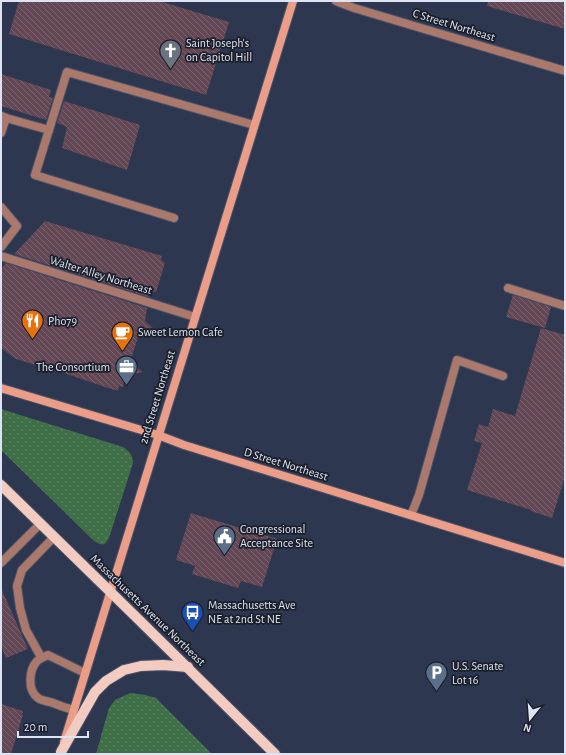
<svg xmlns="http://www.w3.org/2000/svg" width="566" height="755" viewBox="0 0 566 755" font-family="'Alegreya Sans',sans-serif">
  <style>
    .grass { fill: url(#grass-dots) }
    .building { fill: url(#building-back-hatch) }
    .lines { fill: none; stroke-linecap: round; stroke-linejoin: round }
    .lane-casing { stroke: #4a536a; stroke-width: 10 }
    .street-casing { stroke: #4a536a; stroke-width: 10 }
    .secondary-casing { stroke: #4a536a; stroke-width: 10 }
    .primary-casing { stroke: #4a536a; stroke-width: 12 }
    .lane { stroke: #ab796c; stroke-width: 8 }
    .street { stroke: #ab796c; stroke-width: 8 }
    .secondary { stroke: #eb9d88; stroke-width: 8 }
    .primary { stroke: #f4cbc0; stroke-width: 10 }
    .labels { text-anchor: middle; stroke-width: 3.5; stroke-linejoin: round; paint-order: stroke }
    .street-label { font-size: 12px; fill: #dee4f4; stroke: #1b1f2a }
    .poi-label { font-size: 12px; fill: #dee4f4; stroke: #1b1f2a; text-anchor: start }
  </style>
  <defs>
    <pattern id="grass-dots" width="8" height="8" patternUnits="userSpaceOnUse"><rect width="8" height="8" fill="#3f6f47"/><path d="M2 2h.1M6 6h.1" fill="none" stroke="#5a8362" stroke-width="1.8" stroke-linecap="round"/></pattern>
    <pattern id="building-back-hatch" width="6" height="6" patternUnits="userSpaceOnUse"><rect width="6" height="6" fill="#644755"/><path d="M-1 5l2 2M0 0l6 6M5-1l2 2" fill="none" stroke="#7a616e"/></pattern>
  </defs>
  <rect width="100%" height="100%" fill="#2e3750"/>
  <g class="grass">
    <path d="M 1,409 L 123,447 C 129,451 133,455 133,463 L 109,538 C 104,547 102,545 94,541 L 1,450 Z"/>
    <path d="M 130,693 L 145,695 L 156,698 L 212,754 L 96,754 L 109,708 L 115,700 Z"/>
  </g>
  <g class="building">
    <path d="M 19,1 L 159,1 L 229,22 L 206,95 L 9,34 Z"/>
    <path d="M 488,1 L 565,1 L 565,29 L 487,6 Z"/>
    <path d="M 1,74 L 51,90 L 49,97 L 53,98 L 46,120 L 1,106 Z"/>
    <path d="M 64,101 L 140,125 L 127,170 L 62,148 L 67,127 L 57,123 Z"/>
    <path d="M 45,221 L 162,256 L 161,260 L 165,263 L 156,292 L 151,291 L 149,297 L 14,254 Z"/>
    <path d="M 6,263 L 147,308 L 145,321 L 154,329 L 139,334 L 130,362 L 143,372 L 125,376 L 123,387 L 119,386 L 118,391 L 105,387 L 58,371 L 58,372 L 16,359 L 1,348 L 1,269 Z"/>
    <path d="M 513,295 L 551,307 L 545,328 L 506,317 Z"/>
    <path d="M 541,328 L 565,335 L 565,477 L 552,518 L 531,511 L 531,510 L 467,490 L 482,443 L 474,441 L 479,424 L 488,427 L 493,409 L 515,416 Z"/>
    <path d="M 191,513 L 277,539 L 262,587 L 241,581 L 238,588 L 192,574 L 195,566 L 176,560 Z"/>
    <path d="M 1,588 L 28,649 L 6,658 L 1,646 Z"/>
    <path d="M 1,704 L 23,711 L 22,715 L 23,715 L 11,754 L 1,754 Z"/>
  </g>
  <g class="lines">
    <defs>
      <g id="lane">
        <path d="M 6,118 L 49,130"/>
        <path d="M 1,133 L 6,118 L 2,116"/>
        <path d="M 1,207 L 17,226 L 1,247"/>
        <path d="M 174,218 L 35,175 L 67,72 L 254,125"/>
        <path d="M 1,256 L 195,317"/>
        <path d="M 508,288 L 565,306"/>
        <path d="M 411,515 L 419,495 L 457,360 L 503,376"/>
        <path d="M 1,563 L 41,523"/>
        <path d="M 41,657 L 26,630 L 20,608 L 17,586 L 22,570 L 54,537"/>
        <path d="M 74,710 C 66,708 60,706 53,703 C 48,701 42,701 38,698 C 27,690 29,670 37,661 C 40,658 44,657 48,655 L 85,673"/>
      </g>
      <path id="street" d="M 336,1 L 354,8 L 565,71"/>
      <g id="secondary">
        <path d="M 1,388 L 158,435 L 184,445 L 565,563"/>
        <path d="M 64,742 L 293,1"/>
      </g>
      <g id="primary">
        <path d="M 1,485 L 134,615 L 275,754"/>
        <path d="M 61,752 L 95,692 L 106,681 L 124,670 L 141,666 L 163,665 L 188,667"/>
      </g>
    </defs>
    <use href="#lane" class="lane-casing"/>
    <use href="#street" class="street-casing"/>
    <use href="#secondary" class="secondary-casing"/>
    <use href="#primary" class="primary-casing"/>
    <use href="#lane" class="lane"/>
    <use href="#street" class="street"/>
    <use href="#secondary" class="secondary"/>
    <use href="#primary" class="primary"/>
  </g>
  <defs>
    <symbol id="church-pin" viewBox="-11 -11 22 30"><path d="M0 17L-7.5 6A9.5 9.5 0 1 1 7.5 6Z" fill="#6b7280" stroke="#1b1f2a"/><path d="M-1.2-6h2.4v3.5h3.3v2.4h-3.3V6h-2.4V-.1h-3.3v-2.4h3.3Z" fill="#fff"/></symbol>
    <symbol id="restaurant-pin" viewBox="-11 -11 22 30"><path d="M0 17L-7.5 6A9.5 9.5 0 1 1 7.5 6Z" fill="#e8710a" stroke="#1b1f2a"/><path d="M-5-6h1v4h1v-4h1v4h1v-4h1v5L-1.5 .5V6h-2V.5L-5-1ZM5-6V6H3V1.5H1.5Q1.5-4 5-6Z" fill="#fff"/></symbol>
    <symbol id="cafe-pin" viewBox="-11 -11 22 30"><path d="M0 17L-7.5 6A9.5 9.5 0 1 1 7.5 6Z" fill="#e8710a" stroke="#1b1f2a"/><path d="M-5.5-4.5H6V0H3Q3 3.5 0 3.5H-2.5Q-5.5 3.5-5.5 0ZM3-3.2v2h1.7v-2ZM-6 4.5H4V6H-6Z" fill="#fff"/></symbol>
    <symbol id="office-pin" viewBox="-11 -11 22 30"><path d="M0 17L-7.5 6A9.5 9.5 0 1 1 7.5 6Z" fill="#5c6f8a" stroke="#1b1f2a"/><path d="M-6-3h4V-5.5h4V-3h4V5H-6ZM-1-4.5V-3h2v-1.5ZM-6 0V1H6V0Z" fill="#fff"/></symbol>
    <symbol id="civic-pin" viewBox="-11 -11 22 30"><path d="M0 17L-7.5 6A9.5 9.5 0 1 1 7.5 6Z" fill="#5c6f8a" stroke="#1b1f2a"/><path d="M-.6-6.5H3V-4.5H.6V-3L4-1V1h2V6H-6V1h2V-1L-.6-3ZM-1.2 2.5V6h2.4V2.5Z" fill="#fff"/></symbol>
    <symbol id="bus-pin" viewBox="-11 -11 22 30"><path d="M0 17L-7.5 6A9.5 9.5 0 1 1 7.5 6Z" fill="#1a4fb4" stroke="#1b1f2a"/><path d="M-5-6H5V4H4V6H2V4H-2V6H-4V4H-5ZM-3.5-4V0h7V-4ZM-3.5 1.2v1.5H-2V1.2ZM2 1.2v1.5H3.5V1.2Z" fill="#fff"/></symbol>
    <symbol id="parking-pin" viewBox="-11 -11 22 30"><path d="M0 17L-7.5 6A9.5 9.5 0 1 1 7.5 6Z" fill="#5c6f8a" stroke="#1b1f2a"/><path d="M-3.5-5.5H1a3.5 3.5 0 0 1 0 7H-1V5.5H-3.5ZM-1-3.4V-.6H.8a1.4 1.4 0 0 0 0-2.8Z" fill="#fff"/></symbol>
  </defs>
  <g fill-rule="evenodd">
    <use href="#church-pin" x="158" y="38" width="25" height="34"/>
    <use href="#restaurant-pin" x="20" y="308" width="25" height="34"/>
    <use href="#cafe-pin" x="110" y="320" width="25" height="34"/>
    <use href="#office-pin" x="114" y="354" width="25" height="34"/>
    <use href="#civic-pin" x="212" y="524" width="25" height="34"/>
    <use href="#bus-pin" x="180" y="600" width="25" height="34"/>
    <use href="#parking-pin" x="424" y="660" width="25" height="34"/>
  </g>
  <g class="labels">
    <g class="street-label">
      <text transform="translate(454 25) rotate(17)" y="4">C Street Northeast</text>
      <text transform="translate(101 275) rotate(17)" y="4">Walter Alley Northeast</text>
      <text transform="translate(157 397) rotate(-73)" y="4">2nd Street Northeast</text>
      <text transform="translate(286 464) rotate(17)" y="4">D Street Northeast</text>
      <text transform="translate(148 610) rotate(44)" y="4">Massachusetts Avenue Northeast</text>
    </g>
    <g class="poi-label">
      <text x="186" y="47">Saint Joseph's<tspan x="186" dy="14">on Capitol Hill</tspan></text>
      <text x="48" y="325">Pho79</text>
      <text x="138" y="336">Sweet Lemon Cafe</text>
      <text x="110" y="371" text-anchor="end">The Consortium</text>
      <text x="240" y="533">Congressional<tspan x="240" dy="14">Acceptance Site</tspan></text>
      <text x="208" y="609">Massachusetts Ave<tspan x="208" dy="14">NE at 2nd St NE</tspan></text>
      <text x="452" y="670">U.S. Senate<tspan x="452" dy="14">Lot 16</tspan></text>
    </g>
  </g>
  <rect width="566" height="755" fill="none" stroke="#dee4f4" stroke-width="4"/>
  <g transform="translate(530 719) rotate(197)" stroke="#1b1f2a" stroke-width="3" paint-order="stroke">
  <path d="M0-3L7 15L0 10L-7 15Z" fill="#dee4f4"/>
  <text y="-6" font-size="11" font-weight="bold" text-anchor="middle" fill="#dee4f4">N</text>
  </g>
  <path d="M18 731v6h70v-6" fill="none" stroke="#dee4f4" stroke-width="2"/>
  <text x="24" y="731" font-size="12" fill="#dee4f4" stroke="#1b1f2a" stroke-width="3" paint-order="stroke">20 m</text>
</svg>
